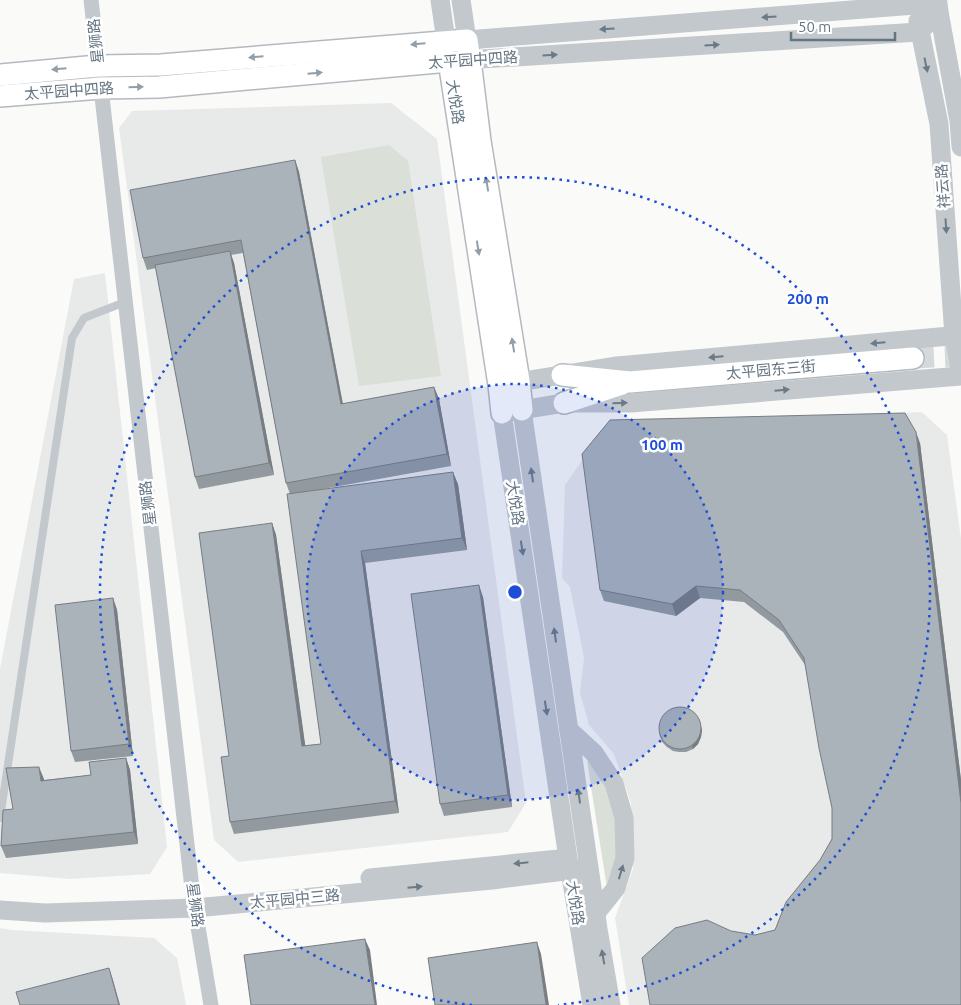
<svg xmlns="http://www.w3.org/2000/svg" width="961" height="1005" viewBox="0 0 961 1005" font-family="Ubuntu,'Noto Sans SC',sans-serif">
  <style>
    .built { fill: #e8e9e9 }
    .green { fill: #dadfd7 }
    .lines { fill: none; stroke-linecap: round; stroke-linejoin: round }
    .secondary-tunnel { stroke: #d5d9db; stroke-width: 21; stroke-dasharray: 21 11; stroke-linecap: butt }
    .secondary-casing { stroke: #b3babf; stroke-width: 24 }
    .service { stroke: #c3c8cc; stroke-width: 8 }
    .minor { stroke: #c3c8cc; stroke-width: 15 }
    .tertiary { stroke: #c3c8cc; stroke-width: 19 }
    .secondary { stroke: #fff; stroke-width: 21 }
    .wall { fill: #929a9f }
    .shaded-wall { fill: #777d82 }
    .building { fill: #aab3b9; stroke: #777d82 }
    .oneway { fill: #6a7a87 }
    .oneway2 { fill: #939fa8 }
    .ring { fill: none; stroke: #1d4ed8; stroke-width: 2.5; stroke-dasharray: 2.5 5 }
    .labels { text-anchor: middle; stroke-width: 5; stroke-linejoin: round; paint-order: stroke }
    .street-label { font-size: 15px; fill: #657683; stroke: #fff }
    .centre { fill: #1d4ed8; stroke: #fff; stroke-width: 2.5 }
    .ring-label { font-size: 15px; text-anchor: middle; font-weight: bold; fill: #1d4ed8; stroke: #fff; stroke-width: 5; stroke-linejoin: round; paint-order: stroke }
  </style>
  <rect width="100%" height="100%" fill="#fafaf8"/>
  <g class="built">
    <path d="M 391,103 L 437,139 L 526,803 L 508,832 L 238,862 L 214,840 L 119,128 L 132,111 Z"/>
    <path d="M 105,273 L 167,847 L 150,874 L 70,879 L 0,873 L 0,669 L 74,279 Z"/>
    <path d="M 922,412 L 947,435 L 961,539 L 961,1005 L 629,1005 L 615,918 L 633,869 L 631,803 L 614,754 L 589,725 L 580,693 L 584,658 L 570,587 L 562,578 L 565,485 L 605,427 Z"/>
    <path d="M 0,928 L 12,930 L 154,938 L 177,958 L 186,1005 L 0,1005 Z"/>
  </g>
  <g class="green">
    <path d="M 389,145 L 408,161 L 441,376 L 359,386 L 321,157 Z"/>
    <path d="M 587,761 C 591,765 595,768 598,772 C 617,795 622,842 615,870 C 614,876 610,882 607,888 Z"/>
  </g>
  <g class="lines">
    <path class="secondary-tunnel" d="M 913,358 L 961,356"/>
    <defs>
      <g id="secondary">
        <path d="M 0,75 L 98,66 L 161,65 L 467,40 L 470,60 L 480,141 L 519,381 L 522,410"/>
        <path d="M 0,96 L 101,88 L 159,87 L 449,61 L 499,385 L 502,413"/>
        <path d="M 562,375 L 630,382 L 913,358"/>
        <path d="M 564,403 L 622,384"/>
      </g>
    </defs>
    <use href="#secondary" class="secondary-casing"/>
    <path class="service" d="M 0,818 L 72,338 L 84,318 L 125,302"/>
    <path class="minor" d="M 91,0 L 193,897 L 211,1005"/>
    <g class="tertiary">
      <path d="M 440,0 L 449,61 L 919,32 L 939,12 L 915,5 L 467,40 L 461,0"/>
      <path d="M 938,3 L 939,12 L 959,121 L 961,147"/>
      <path d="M 918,21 L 939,124 L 954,336 L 961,374"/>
      <path d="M 505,384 L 617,366 L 961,335"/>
      <path d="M 522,410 L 598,929 L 611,1005"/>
      <path d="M 569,730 L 594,753 L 614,783 L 624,818 L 625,858 L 616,888 L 596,913"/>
      <path d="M 370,878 L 559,859"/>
      <path d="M 0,910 L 45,913 L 195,908 L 492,880 L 581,869"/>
      <path d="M 592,1005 L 568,858 L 502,413 L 564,403 L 631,403 L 961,376"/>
    </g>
    <use href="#secondary" class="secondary"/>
  </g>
  <g class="wall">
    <path d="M 295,160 L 299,172 L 343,404 L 434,387 L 439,399 L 451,466 L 323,489 L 458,484 L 467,550 L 365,563 L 399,813 L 234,834 L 230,822 L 229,756 L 272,523 L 276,535 L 305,746 L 321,744 L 290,494 L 286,483 L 243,253 L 231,255 L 234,263 L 274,475 L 199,489 L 195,477 L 156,268 L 147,270 L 143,258 Z"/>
    <path d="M 920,443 L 961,780 L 961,1005 L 731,931 L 755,935 L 775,930 L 820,860 L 832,839 L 832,808 L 805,665 L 783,632 L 744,602 L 700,598 L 676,616 L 604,601 L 600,590 Z"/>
    <path d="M 483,597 L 512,807 L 444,816 L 440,804 Z"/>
    <path d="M 113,598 L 117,610 L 133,756 L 75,762 L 71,751 Z"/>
    <path d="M 700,723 L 702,730 L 701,737 L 698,744 L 693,749 L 686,752 L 679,752 L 673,751 L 667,747 L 662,742 L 659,733 Z"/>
    <path d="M 126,758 L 130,770 L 138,844 L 6,858 L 1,846 L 44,779 L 44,780 L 91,775 Z"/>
  </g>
  <g class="shaded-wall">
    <path d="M 295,160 L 299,172 L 345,416 L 341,404 Z"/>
    <path d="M 230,251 L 234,263 L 274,475 L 269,463 Z"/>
    <path d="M 434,387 L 439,399 L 451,466 L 447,454 Z"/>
    <path d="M 916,432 L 920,443 L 961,780 L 961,803 Z"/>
    <path d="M 453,472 L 458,484 L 467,550 L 462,538 Z"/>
    <path d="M 272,523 L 276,535 L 307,758 L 302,746 Z"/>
    <path d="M 361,551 L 365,563 L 399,813 L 395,801 Z"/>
    <path d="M 479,585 L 483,597 L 512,807 L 508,795 Z"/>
    <path d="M 696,586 L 700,598 L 676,616 L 672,604 Z"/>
    <path d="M 113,598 L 117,610 L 133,756 L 129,744 Z"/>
    <path d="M 700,723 L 702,730 L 701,737 L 698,744 L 693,749 L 692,746 Z"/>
    <path d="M 126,758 L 130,770 L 138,844 L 134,832 Z"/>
    <path d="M 39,767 L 44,779 L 45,792 L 41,781 Z"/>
    <path d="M 365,939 L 370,950 L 377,1005 L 375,1005 Z"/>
    <path d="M 537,942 L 541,954 L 549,1005 L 546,1005 Z"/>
    <path d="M 109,968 L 113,980 L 120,1005 L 119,1005 Z"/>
  </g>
  <g class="building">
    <path d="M 295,160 L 341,404 L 434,387 L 447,454 L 286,483 L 241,240 L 143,258 L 130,190 Z"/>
    <path d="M 230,251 L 269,463 L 195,477 L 155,265 Z"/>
    <path d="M 905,413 L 916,432 L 961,803 L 961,1005 L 650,1005 L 642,958 L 675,928 L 707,920 L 731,931 L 755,935 L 775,930 L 786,902 L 820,860 L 832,839 L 832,808 L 819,748 L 804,658 L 779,620 L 740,590 L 696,586 L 672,604 L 600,590 L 582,454 L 610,420 Z"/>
    <path d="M 453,472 L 462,538 L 361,551 L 395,801 L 230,822 L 221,757 L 229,756 L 199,533 L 272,523 L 302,746 L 321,744 L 287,494 Z"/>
    <path d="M 479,585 L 508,795 L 440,804 L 411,594 Z"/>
    <path d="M 113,598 L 129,744 L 71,751 L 55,605 Z"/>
    <circle cx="680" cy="728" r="21"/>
    <path d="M 126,758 L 134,832 L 1,846 L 3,810 L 13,809 L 6,768 L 39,767 L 41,781 L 91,775 L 89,762 Z"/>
    <path d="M 365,939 L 375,1005 L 251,1005 L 244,955 Z"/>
    <path d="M 537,942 L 546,1005 L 435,1005 L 428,958 Z"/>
    <path d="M 109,968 L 119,1005 L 20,1005 L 16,992 Z"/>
  </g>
  <defs><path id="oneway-solid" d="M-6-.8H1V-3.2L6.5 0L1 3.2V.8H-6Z" transform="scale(1.25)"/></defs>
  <g class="oneway">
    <use href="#oneway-solid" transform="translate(769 17) rotate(176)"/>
    <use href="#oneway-solid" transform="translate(607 29) rotate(176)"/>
    <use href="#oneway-solid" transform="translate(712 45) rotate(-4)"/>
    <use href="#oneway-solid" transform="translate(550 55) rotate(-4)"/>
    <use href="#oneway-solid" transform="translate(926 65) rotate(78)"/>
    <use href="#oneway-solid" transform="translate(946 226) rotate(86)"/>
    <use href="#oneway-solid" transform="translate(878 343) rotate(175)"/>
    <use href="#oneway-solid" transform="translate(716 357) rotate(175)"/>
    <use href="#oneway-solid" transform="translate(782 390) rotate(-5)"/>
    <use href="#oneway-solid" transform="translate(620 403) rotate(-1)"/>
    <use href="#oneway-solid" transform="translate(532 475) rotate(-98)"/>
    <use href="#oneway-solid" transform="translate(522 548) rotate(81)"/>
    <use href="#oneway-solid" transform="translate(555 635) rotate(-98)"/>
    <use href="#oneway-solid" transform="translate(546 708) rotate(81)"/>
    <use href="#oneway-solid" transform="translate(579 796) rotate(-98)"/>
    <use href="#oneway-solid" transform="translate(521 863) rotate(174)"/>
    <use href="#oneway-solid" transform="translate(621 872) rotate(-73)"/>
    <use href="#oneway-solid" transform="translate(415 887) rotate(-5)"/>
    <use href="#oneway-solid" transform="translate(603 957) rotate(-100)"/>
  </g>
  <g class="oneway2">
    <use href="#oneway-solid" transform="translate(418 44) rotate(175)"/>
    <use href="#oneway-solid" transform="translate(256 57) rotate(175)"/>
    <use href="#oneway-solid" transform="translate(59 69) rotate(175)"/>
    <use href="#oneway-solid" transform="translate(315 73) rotate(-5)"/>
    <use href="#oneway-solid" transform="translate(136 87) rotate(-1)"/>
    <use href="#oneway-solid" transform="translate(487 184) rotate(-99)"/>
    <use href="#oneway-solid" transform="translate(478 248) rotate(81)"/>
    <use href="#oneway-solid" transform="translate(513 345) rotate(-99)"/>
  </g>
  <circle cx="515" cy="592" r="208" fill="#1d4ed8" fill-opacity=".12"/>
  <g class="ring">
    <circle cx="515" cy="592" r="208"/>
    <path d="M472 1005A415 415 0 1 1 558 1005"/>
  </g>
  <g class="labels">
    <g class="street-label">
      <text transform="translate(96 41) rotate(-96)" y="5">星狮路</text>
      <text transform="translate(473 60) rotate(-4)" y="5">太平园中四路</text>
      <text transform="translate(69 91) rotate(-4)" y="5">太平园中四路</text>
      <text transform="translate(455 102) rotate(81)" y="5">大悦路</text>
      <text transform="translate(943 186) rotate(-94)" y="5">祥云路</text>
      <text transform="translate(771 370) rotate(-5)" y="5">太平园东三街</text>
      <text transform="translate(148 503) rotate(-97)" y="5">星狮路</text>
      <text transform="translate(515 503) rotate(81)" y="5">大悦路</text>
      <text transform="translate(295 899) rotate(-5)" y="5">太平园中三路</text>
      <text transform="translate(575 903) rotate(81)" y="5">大悦路</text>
      <text transform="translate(195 905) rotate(82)" y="5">星狮路</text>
    </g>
  </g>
  <circle cx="515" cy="592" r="8" class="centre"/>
  <g class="ring-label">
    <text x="808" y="304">200 m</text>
    <text x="662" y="450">100 m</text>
  </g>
  <path d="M791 32v8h104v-8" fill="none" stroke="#657683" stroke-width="2.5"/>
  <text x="798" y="32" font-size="15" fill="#657683" stroke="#ffffff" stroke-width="4" paint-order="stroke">50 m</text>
</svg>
